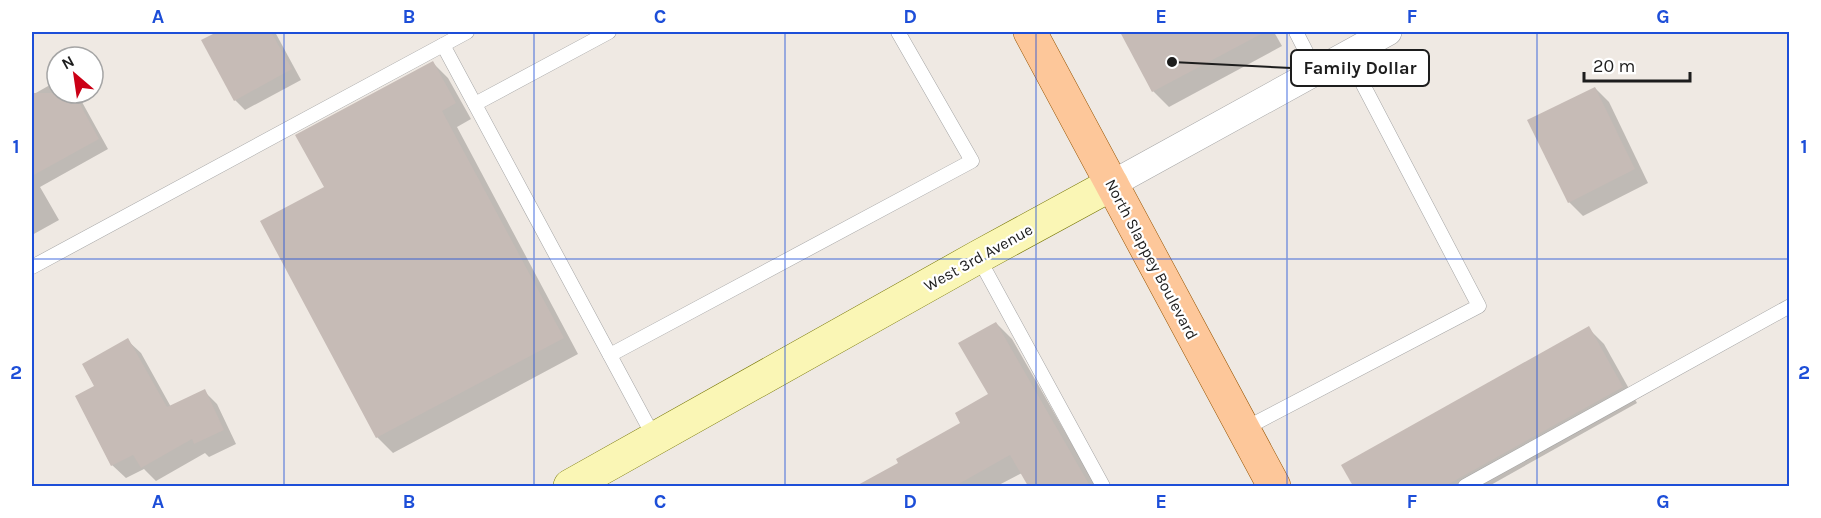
<svg xmlns="http://www.w3.org/2000/svg" width="1821" height="518" viewBox="0 0 1821 518" font-family="Karla,sans-serif">
  <style>
    .shadow { fill: #0003 }
    .building { fill: #c6bbb6 }
    .lines { fill: none; stroke-linecap: round; stroke-linejoin: round }
    .lane-casing { stroke: #a4a4a4; stroke-width: 15 }
    .street-casing { stroke: #a4a4a4; stroke-width: 28 }
    .secondary-casing { stroke: #757503; stroke-width: 34 }
    .primary-casing { stroke: #975400; stroke-width: 34 }
    .lane { stroke: #fff; stroke-width: 14 }
    .street { stroke: #fff; stroke-width: 27 }
    .secondary { stroke: #faf6b5; stroke-width: 33 }
    .primary { stroke: #fdc79a; stroke-width: 33 }
    .grid { fill: none; stroke: #1d4ed8; stroke-width: 1.5; stroke-opacity: 0.55 }
    .labels { text-anchor: middle; stroke-width: 4.5; stroke-linejoin: round; paint-order: stroke }
    .street-label { font-size: 16px; fill: #1d1d1d; stroke: #fff }
    .leader { fill: none; stroke: #1d1d1d; stroke-width: 2 }
    .callout-dot { fill: #1d1d1d; stroke: #fff; stroke-width: 2 }
    .callout { fill: #fff; stroke: #1d1d1d; stroke-width: 2 }
    .callout-label { font-size: 18px; text-anchor: middle; font-weight: bold; fill: #1d1d1d }
    .neatline { fill: none; stroke: #1d4ed8; stroke-width: 2 }
    .grid-label { font-size: 20px; text-anchor: middle; font-weight: bold; fill: #1d4ed8 }
  </style>
  <rect width="100%" height="100%" fill="#efe9e3"/>
  <g class="shadow">
    <path d="M 220,32 L 275,32 L 301,80 L 245,110 L 235,100 L 203,41 Z"/>
    <path d="M 1122,32 L 1274,32 L 1282,46 L 1169,107 L 1153,91 Z"/>
    <path d="M 433,63 L 448,78 L 471,119 L 457,127 L 578,354 L 393,453 L 377,437 L 326,188 Z"/>
    <path d="M 57,81 L 57,93 L 77,93 L 108,149 L 40,187 L 59,220 L 32,235 L 32,134 L 50,124 L 34,94 Z"/>
    <path d="M 1595,88 L 1609,102 L 1648,183 L 1583,216 L 1569,202 Z"/>
    <path d="M 996,323 L 1012,339 L 1096,486 L 1030,486 L 1022,473 L 997,486 L 859,486 L 900,463 L 962,424 L 990,395 Z"/>
    <path d="M 1588,328 L 1604,344 L 1637,403 L 1489,486 L 1355,486 L 1343,465 Z"/>
    <path d="M 127,340 L 141,353 L 171,407 L 204,391 L 217,404 L 236,444 L 209,457 L 205,453 L 156,481 L 144,469 L 126,478 L 112,465 L 96,386 Z"/>
  </g>
  <g class="building">
    <path d="M 217,32 L 271,32 L 292,69 L 234,101 L 201,40 Z"/>
    <path d="M 1120,32 L 1265,32 L 1152,92 Z"/>
    <path d="M 433,61 L 456,103 L 442,111 L 564,338 L 376,438 L 260,221 L 324,187 L 295,135 Z"/>
    <path d="M 1595,87 L 1635,169 L 1568,203 L 1527,120 Z"/>
    <path d="M 32,93 L 74,93 L 99,139 L 32,176 Z"/>
    <path d="M 996,322 L 1090,486 L 1028,486 L 1010,455 L 955,486 L 856,486 L 898,463 L 896,459 L 960,423 L 955,413 L 988,394 L 958,343 Z"/>
    <path d="M 1589,326 L 1623,387 L 1445,486 L 1353,486 L 1341,465 Z"/>
    <path d="M 128,338 L 167,407 L 205,389 L 224,430 L 194,444 L 192,439 L 141,468 L 133,455 L 111,466 L 75,396 L 94,386 L 82,364 Z"/>
  </g>
  <g class="lines">
    <defs>
      <g id="lane">
        <path d="M 1296,32 L 1316,71"/>
        <path d="M 443,45 L 655,439"/>
        <path d="M 475,104 L 609,32"/>
        <path d="M 978,257 L 1103,486"/>
        <path d="M 32,267 L 467,32"/>
        <path d="M 610,355 L 972,161 L 898,32"/>
        <path d="M 1244,429 L 1479,306 L 1347,54"/>
        <path d="M 1465,486 L 1790,306"/>
      </g>
      <path id="street" d="M 1112,184 L 1388,32"/>
      <path id="secondary" d="M 570,486 L 978,257 L 1112,184"/>
      <path id="primary" d="M 1030,32 L 1274,486"/>
    </defs>
    <use href="#lane" class="lane-casing"/>
    <use href="#street" class="street-casing"/>
    <use href="#secondary" class="secondary-casing"/>
    <use href="#primary" class="primary-casing"/>
    <use href="#lane" class="lane"/>
    <use href="#street" class="street"/>
    <use href="#secondary" class="secondary"/>
    <use href="#primary" class="primary"/>
  </g>
  <path class="grid" d="M 284,32 L 284,486M 534,32 L 534,486M 785,32 L 785,486M 1036,32 L 1036,486M 1287,32 L 1287,486M 1537,32 L 1537,486M 32,259 L 1790,259"/>
  <g class="labels">
    <g class="street-label">
      <text transform="translate(978 257) rotate(-29)" y="6">West 3rd Avenue</text>
      <text transform="translate(1152 259) rotate(62)" y="6">North Slappey Boulevard</text>
    </g>
  </g>
  <path class="leader" d="M1172 62L1291 68"/>
  <circle class="callout-dot" cx="1172" cy="62" r="6"/>
  <rect class="callout" x="1291" y="50" width="138" height="36" rx="6"/>
  <g class="callout-label">
    <text x="1360" y="74">Family Dollar</text>
  </g>
  <rect width="1821" height="518" fill="none" stroke="#ffffff" stroke-width="66"/>
  <g transform="translate(75 75) rotate(331)"><circle r="28" fill="#ffffff" stroke="#a5a5a5" stroke-width="1.5"/>
  <path d="M0-4.5L10 22L0 15L-10 22Z" fill="#cb0016"/>
  <text y="-9" font-size="16" font-weight="bold" text-anchor="middle" fill="#1d1d1d">N</text>
  </g>
  <path d="M1584 72v9h106v-9" fill="none" stroke="#1d1d1d" stroke-width="3"/>
  <text x="1593" y="72" font-size="18" fill="#1d1d1d" stroke="#ffffff" stroke-width="4.5" paint-order="stroke">20 m</text>
  <rect x="33" y="33" width="1755" height="452" class="neatline"/>
  <g class="grid-label">
    <text x="158" y="23">A</text>
    <text x="409" y="23">B</text>
    <text x="660" y="23">C</text>
    <text x="910" y="23">D</text>
    <text x="1161" y="23">E</text>
    <text x="1412" y="23">F</text>
    <text x="1663" y="23">G</text>
    <text x="16" y="153">1</text>
    <text x="1804" y="153">1</text>
    <text x="16" y="379">2</text>
    <text x="1804" y="379">2</text>
    <text x="158" y="508">A</text>
    <text x="409" y="508">B</text>
    <text x="660" y="508">C</text>
    <text x="910" y="508">D</text>
    <text x="1161" y="508">E</text>
    <text x="1412" y="508">F</text>
    <text x="1663" y="508">G</text>
  </g>
</svg>
